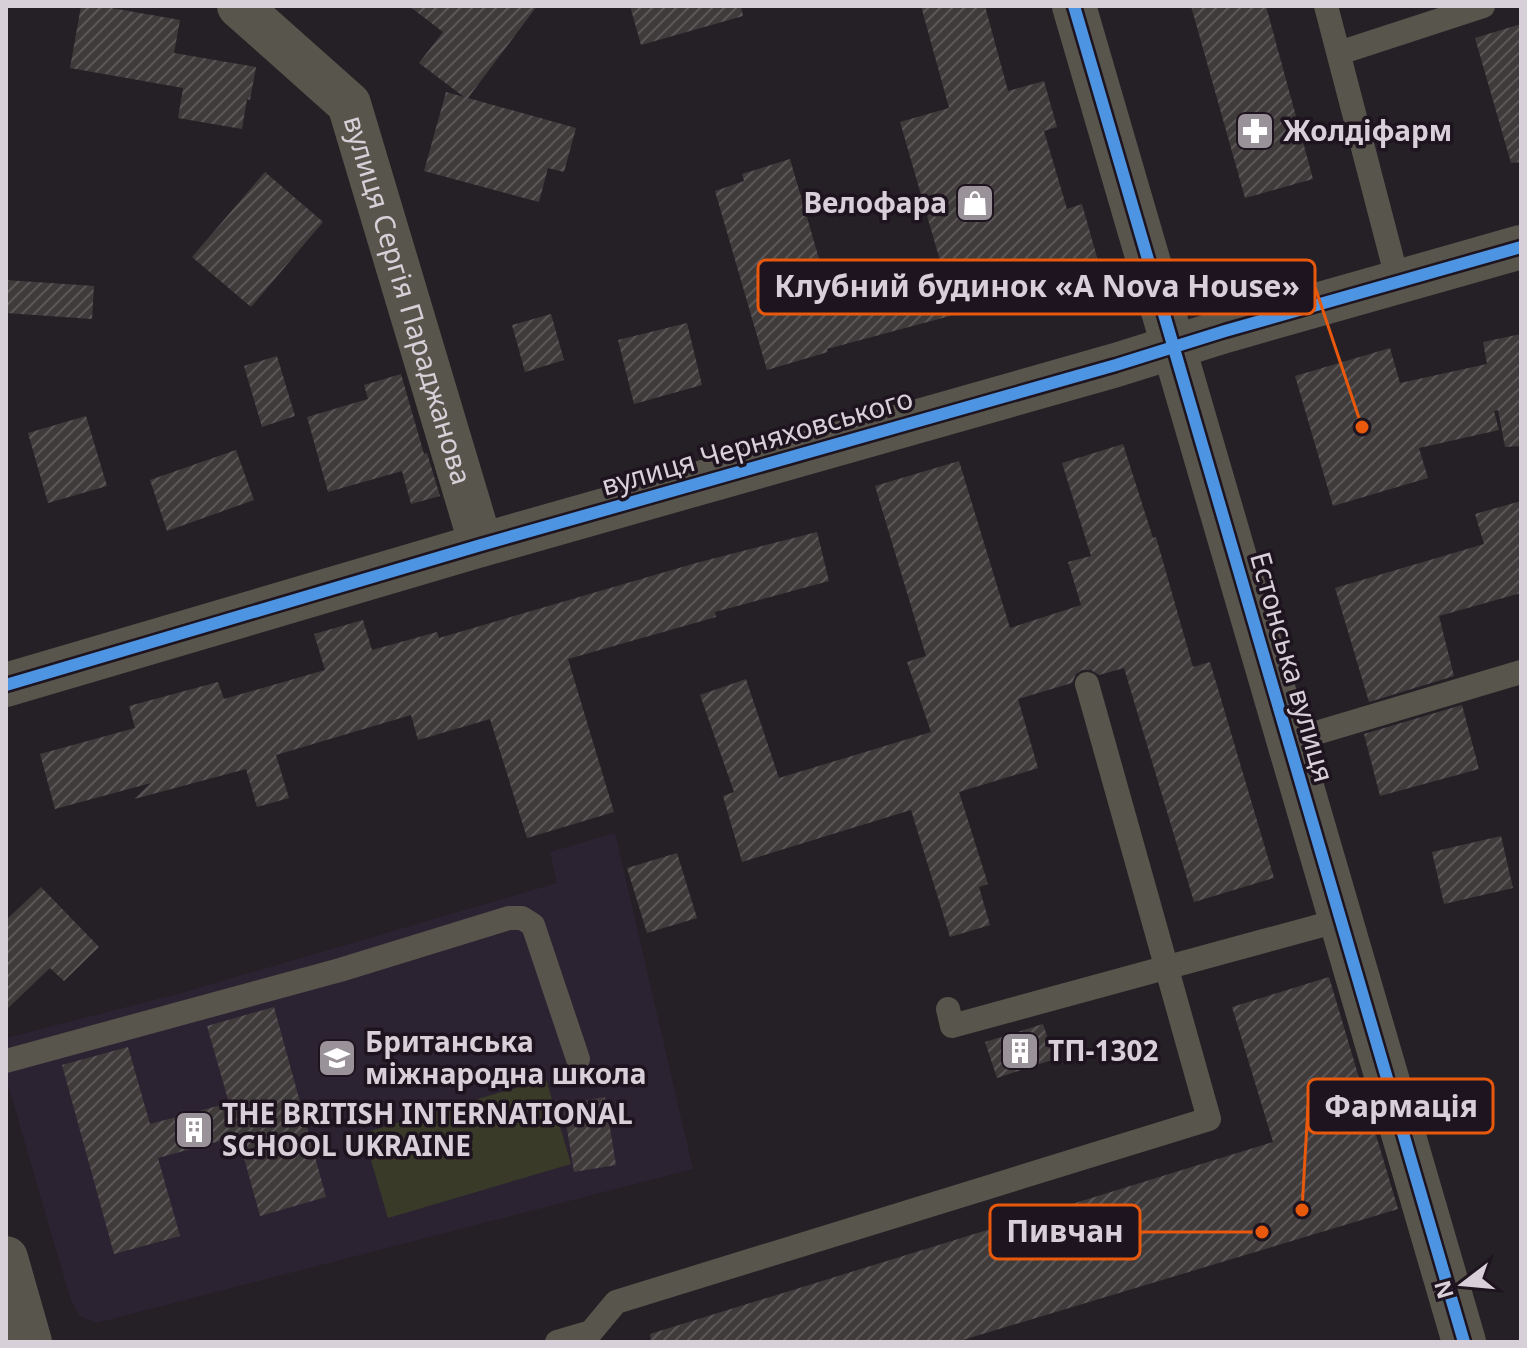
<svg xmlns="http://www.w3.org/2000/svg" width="1527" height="1348" viewBox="0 0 1527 1348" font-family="'Noto Sans',sans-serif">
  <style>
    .education { fill: #2c2332 }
    .pitch { fill: #393b28 }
    .building { fill: url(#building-hatch) }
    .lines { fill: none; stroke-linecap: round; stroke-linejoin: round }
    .service { stroke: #58554c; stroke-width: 24 }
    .minor { stroke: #58554c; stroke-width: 44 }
    .tertiary { stroke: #58554c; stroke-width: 44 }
    .cycleway-casing { stroke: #1e141f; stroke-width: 17 }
    .cycleway { stroke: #4d94e3; stroke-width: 12 }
    .labels { text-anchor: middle; stroke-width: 7; stroke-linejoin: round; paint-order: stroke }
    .poi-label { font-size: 28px; font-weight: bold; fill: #d8d0d8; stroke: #1e141f; text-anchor: start }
    .street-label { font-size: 28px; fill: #d8d0d8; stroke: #1e141f }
    .leader { fill: none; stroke: #e8590c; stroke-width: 3 }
    .callout-dot { fill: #e8590c; stroke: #1e141f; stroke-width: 3 }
    .callout { fill: #1e141f; stroke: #e8590c; stroke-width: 3 }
    .callout-label { font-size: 30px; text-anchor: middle; font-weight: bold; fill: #d8d0d8 }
  </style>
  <defs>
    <pattern id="building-hatch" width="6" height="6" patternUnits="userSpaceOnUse" patternTransform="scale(2)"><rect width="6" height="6" fill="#403b3b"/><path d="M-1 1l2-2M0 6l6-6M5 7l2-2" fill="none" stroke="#5b5657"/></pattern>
  </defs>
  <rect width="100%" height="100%" fill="#252025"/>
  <path class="education" d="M 615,833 L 693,1169 L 96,1323 L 80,1316 L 71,1301 L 6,1078 L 6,1038 L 181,993 L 557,883 L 550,852 Z"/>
  <path class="pitch" d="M 546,1079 L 571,1164 L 388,1218 L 363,1133 Z"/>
  <g class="building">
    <path d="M 81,6 L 100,6 L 180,20 L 174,53 L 256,67 L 250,100 L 247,99 L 242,129 L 178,118 L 183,88 L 70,68 Z"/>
    <path d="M 409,6 L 537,6 L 468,98 L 576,128 L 564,172 L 548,168 L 539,202 L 424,171 L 446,92 L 464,97 L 419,63 L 443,32 Z"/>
    <path d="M 630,6 L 741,6 L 743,16 L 641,45 Z"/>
    <path d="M 921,6 L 985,6 L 1008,91 L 1044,81 L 1057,127 L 1044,131 L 1067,209 L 1082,204 L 1102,275 L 977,311 L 976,309 L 827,349 L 828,352 L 767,370 L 715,191 L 744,181 L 742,174 L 790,159 L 829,293 L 941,264 L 900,122 L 949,108 Z"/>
    <path d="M 1191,6 L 1266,6 L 1313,179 L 1245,198 Z"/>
    <path d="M 1521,24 L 1521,162 L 1511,163 L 1475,38 Z"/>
    <path d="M 265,172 L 323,222 L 251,307 L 192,257 Z"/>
    <path d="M 6,280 L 94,286 L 92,319 L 6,313 Z"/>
    <path d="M 551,314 L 564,360 L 525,372 L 512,325 Z"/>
    <path d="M 687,323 L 702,385 L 634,404 L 618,340 Z"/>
    <path d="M 1521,334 L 1521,446 L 1505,447 L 1498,410 L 1494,411 L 1499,430 L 1419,448 L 1428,478 L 1333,506 L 1295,376 L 1390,348 L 1400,383 L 1487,364 L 1483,342 Z"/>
    <path d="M 277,356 L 295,416 L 262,427 L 244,366 Z"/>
    <path d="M 401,374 L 424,454 L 427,453 L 440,496 L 411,504 L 402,471 L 328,492 L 307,417 L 368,399 L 364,385 Z"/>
    <path d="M 86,416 L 107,486 L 48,503 L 28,433 Z"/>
    <path d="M 1123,444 L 1153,538 L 1156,537 L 1193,667 L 1210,662 L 1274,878 L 1194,902 L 1124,668 L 1099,675 L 1091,670 L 1082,670 L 1076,674 L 1072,683 L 1018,699 L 1038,768 L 959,792 L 988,884 L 979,887 L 990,925 L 950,937 L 911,810 L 742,862 L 723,796 L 734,792 L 700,695 L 746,679 L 779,778 L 931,732 L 907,662 L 926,656 L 875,486 L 959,461 L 1010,628 L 1081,605 L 1068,562 L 1091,556 L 1062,463 Z"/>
    <path d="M 236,450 L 254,500 L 167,531 L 150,480 Z"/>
    <path d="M 1521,501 L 1521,593 L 1439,616 L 1454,676 L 1369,702 L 1335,588 L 1484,544 L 1475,514 Z"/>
    <path d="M 817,532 L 829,581 L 715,612 L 716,617 L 568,659 L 614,812 L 527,838 L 490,719 L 418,740 L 411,715 L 276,755 L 289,798 L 257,807 L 246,769 L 134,799 L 151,783 L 55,809 L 40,754 L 135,728 L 129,706 L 218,682 L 224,699 L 325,670 L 314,634 L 363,620 L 372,650 L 437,632 L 439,638 L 696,563 Z"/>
    <path d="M 1462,705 L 1479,769 L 1380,796 L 1364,734 Z"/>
    <path d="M 1501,836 L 1513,888 L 1444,904 L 1432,852 Z"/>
    <path d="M 677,853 L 697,918 L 647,933 L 627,868 Z"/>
    <path d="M 41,887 L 99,947 L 64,981 L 50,968 L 6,1010 L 6,920 Z"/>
    <path d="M 1329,977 L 1398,1209 L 956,1342 L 651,1342 L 650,1334 L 1273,1142 L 1232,1007 Z"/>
    <path d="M 274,1007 L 326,1197 L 260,1216 L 238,1136 L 158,1158 L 180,1236 L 114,1254 L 62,1065 L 128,1047 L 150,1124 L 229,1103 L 207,1026 Z"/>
    <path d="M 1043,1024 L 1055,1059 L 997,1078 L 985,1042 Z"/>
    <path d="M 605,1097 L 616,1165 L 574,1172 L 563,1104 Z"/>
  </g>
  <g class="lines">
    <g class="service">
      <path d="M 1326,6 L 1398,282"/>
      <path d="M 1339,53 L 1483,6"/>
      <path d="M 1289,741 L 1521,672"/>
      <path d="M 948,1009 L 952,1026 L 1341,920"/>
      <path d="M 6,1061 L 340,970 L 509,918 L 522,918 L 533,925 L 578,1059"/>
      <path d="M 557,1342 L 591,1332 L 616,1302 L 1209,1119 L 1087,684"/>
    </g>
    <g class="minor">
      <path id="s1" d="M 239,6 L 349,104 L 481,545"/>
      <path d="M 6,685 L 481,545 L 1116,365 L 1225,331 L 1521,247"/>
      <path d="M 6,1258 L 30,1342"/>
    </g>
    <path class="tertiary" d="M 1074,6 L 1464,1342"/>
    <defs>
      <g id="cycleway">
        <path d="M 1074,6 L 1464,1342"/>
        <path d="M 6,685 L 481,545 L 1116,365 L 1225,331 L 1521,247"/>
      </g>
    </defs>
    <use href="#cycleway" class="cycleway-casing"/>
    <use href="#cycleway" class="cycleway"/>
  </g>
  <defs>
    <symbol id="pharmacy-square" viewBox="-11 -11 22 22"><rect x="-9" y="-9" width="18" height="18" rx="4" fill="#999299" stroke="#1e141f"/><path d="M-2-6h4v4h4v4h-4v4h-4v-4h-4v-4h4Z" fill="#fff"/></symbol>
    <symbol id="shop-square" viewBox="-11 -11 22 22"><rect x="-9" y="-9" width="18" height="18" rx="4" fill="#999299" stroke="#1e141f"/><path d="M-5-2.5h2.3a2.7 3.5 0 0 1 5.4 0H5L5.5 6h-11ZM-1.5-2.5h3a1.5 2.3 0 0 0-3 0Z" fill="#fff"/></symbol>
    <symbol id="building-square" viewBox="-11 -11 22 22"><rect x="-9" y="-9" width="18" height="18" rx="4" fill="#999299" stroke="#1e141f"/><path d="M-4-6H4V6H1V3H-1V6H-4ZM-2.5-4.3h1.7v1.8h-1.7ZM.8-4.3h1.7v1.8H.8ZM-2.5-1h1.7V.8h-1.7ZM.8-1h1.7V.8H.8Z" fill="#fff"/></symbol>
    <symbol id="school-square" viewBox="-11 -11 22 22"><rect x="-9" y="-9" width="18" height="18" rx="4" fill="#999299" stroke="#1e141f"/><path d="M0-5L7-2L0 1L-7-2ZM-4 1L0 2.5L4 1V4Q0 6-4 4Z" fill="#fff"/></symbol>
  </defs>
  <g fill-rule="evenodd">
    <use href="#pharmacy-square" x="1233" y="109" width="44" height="44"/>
    <use href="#shop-square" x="953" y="181" width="44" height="44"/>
    <use href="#building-square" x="998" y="1029" width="44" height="44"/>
    <use href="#school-square" x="315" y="1036" width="44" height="44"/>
    <use href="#building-square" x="172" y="1108" width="44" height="44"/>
  </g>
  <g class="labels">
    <g class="poi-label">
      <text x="1283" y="141">Жолдіфарм</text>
      <text x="947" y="213" text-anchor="end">Велофара</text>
      <text x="365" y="1052">Британська<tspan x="365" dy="32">міжнародна школа</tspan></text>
      <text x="1048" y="1061">ТП-1302</text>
      <text x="222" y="1124">THE BRITISH INTERNATIONAL<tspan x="222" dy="32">SCHOOL UKRAINE</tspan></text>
    </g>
    <g class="street-label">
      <text dy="10" stroke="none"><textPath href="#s1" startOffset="352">вулиця Сергія Параджанова</textPath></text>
      <text transform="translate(757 442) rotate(-16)" y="10">вулиця Черняховського</text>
      <text transform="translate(1292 667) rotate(74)" y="10">Естонська вулиця</text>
    </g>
  </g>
  <path class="leader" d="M1362 427L1315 287M1302 1210L1308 1106M1262 1232L1140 1232"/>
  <g class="callout-dot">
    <circle cx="1362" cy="427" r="8"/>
    <circle cx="1302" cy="1210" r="8"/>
    <circle cx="1262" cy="1232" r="8"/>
  </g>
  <g class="callout">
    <rect x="758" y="260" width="557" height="54" rx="8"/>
    <rect x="1308" y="1079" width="185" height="54" rx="8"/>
    <rect x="990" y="1205" width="150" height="54" rx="8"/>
  </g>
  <g class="callout-label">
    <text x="1037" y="297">Клубний будинок «A Nova House»</text>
    <text x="1401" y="1117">Фармація</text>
    <text x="1065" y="1242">Пивчан</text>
  </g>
  <rect width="1527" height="1348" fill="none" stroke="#d8d0d8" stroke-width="16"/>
  <g transform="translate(1463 1284) rotate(254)" stroke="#1e141f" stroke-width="6" paint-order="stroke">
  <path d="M0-6L14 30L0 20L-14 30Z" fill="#d8d0d8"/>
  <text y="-12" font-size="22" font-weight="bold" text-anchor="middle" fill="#d8d0d8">N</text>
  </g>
</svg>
